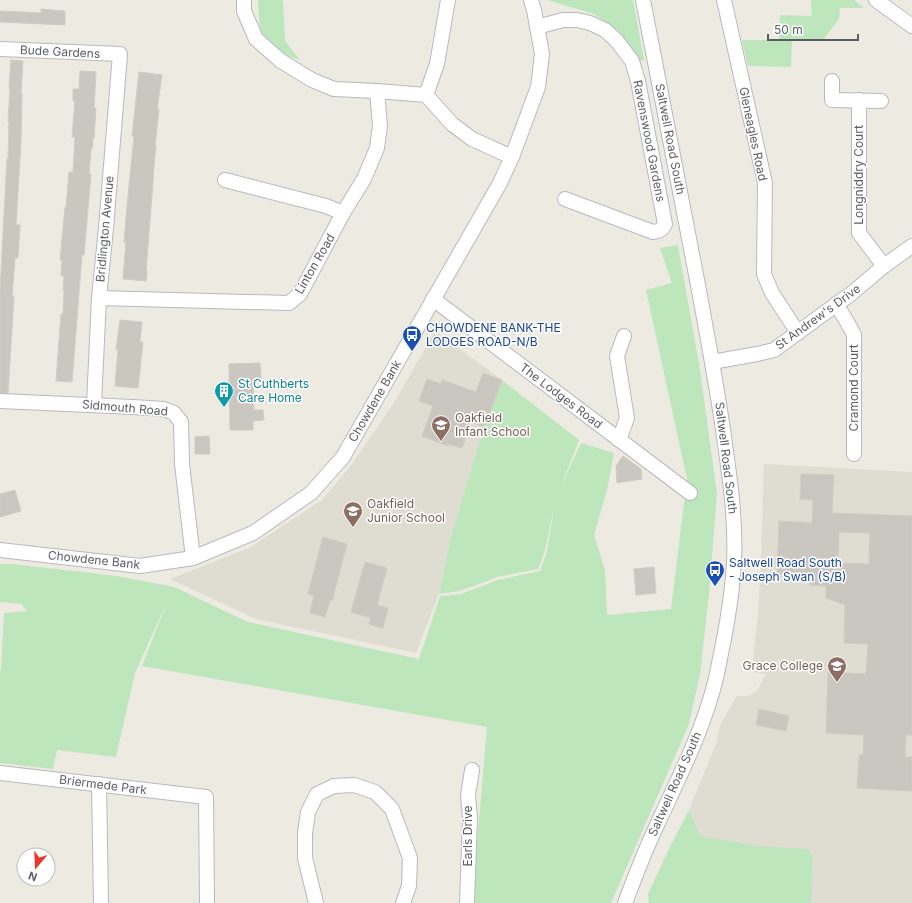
<svg xmlns="http://www.w3.org/2000/svg" width="912" height="903" viewBox="0 0 912 903" font-family="Inter,sans-serif">
  <style>
    .education { fill: #dfdcd2 }
    .green { fill: #bde6bd }
    .building { fill: #cac7c0; stroke: #d2ccc0; fill-rule: evenodd }
    .lines { fill: none; stroke-linecap: round; stroke-linejoin: round }
    .minor-casing { stroke: #b7b9be; stroke-width: 16 }
    .minor { stroke: #fff; stroke-width: 14 }
    .labels { text-anchor: middle; stroke-width: 3; stroke-linejoin: round; paint-order: stroke }
    .street-label { font-size: 12px; fill: #5a5e63; stroke: #fff }
    .transit-label { font-size: 12px; fill: #164399; stroke: #fff; text-anchor: start }
    .culture-label { font-size: 12px; fill: #0d838f; stroke: #fff; text-anchor: start }
    .education-label { font-size: 12px; fill: #785e54; stroke: #fff; text-anchor: start }
  </style>
  <rect width="100%" height="100%" fill="#edebe1"/>
  <g class="education">
    <path d="M 435,331 L 502,380 L 484,427 L 451,536 L 439,594 L 416,653 L 256,619 L 170,579 L 249,548 L 322,500 L 349,468 L 377,428 L 395,401 Z"/>
    <path d="M 764,464 L 912,472 L 912,903 L 648,903 L 649,900 L 648,894 L 670,847 L 689,810 L 716,744 L 720,725 L 737,696 L 747,696 L 757,691 L 766,674 L 752,672 L 758,613 L 761,560 Z"/>
  </g>
  <g class="green">
    <path d="M 258,0 L 283,0 L 285,41 L 300,60 L 288,56 L 271,45 L 260,31 Z"/>
    <path d="M 547,0 L 633,0 L 644,60 L 640,61 L 634,52 L 615,28 L 594,14 Z"/>
    <path d="M 811,0 L 854,0 L 864,8 L 840,8 L 839,19 L 823,40 L 792,40 L 791,67 L 748,66 L 742,40 L 779,40 L 780,15 L 812,16 Z"/>
    <path d="M 678,245 L 700,370 L 717,494 L 709,594 L 700,674 L 689,724 L 611,903 L 472,903 L 487,727 L 142,666 L 167,602 L 135,673 L 116,757 L 57,750 L 53,769 L 0,763 L 0,671 L 1,670 L 4,613 L 27,611 L 21,604 L 0,602 L 0,564 L 12,564 L 117,576 L 174,587 L 248,622 L 419,659 L 440,596 L 461,594 L 498,580 L 540,571 L 547,551 L 554,508 L 544,554 L 538,569 L 497,577 L 485,582 L 459,591 L 439,594 L 451,536 L 484,427 L 502,380 L 579,440 L 561,487 L 581,443 L 614,453 L 607,490 L 594,535 L 605,570 L 607,615 L 671,609 L 687,479 L 646,290 L 672,283 L 660,248 Z"/>
    <path d="M 689,810 L 700,836 L 757,846 L 807,849 L 813,855 L 811,903 L 648,903 L 649,900 L 648,894 L 670,847 Z"/>
  </g>
  <g class="building">
    <path d="M 41,9 L 65,11 L 65,25 L 0,22 L 0,11 L 41,13 Z"/>
    <path d="M 11,60 L 23,61 L 21,94 L 22,94 L 21,141 L 16,225 L 20,225 L 18,258 L 15,258 L 12,296 L 14,296 L 8,393 L 0,393 L 0,292 L 7,159 L 8,159 L 9,122 L 8,122 L 10,89 L 9,89 Z"/>
    <path d="M 80,71 L 96,72 L 94,108 L 96,108 L 94,138 L 93,138 L 92,149 L 91,149 L 89,174 L 91,174 L 84,255 L 82,255 L 80,280 L 72,382 L 56,381 L 61,314 L 63,314 L 64,290 L 63,290 L 64,276 L 61,276 L 62,260 L 60,260 L 65,207 L 66,208 L 69,172 L 73,172 L 75,137 L 72,137 L 75,101 L 73,101 L 73,89 L 79,89 Z"/>
    <path d="M 139,72 L 162,75 L 157,109 L 159,109 L 155,146 L 156,146 L 154,165 L 153,182 L 146,271 L 147,271 L 146,281 L 123,279 L 126,242 L 124,242 L 127,206 L 134,136 L 132,136 Z"/>
    <path d="M 120,320 L 142,322 L 140,342 L 143,342 L 138,388 L 115,386 L 118,350 L 116,350 Z"/>
    <path d="M 260,363 L 261,378 L 253,378 L 254,410 L 263,410 L 264,420 L 253,421 L 253,430 L 230,430 L 229,364 Z"/>
    <path d="M 483,373 L 502,380 L 484,427 L 471,422 L 462,448 L 448,444 L 448,446 L 422,436 L 433,406 L 419,401 L 427,379 L 441,384 L 442,380 L 476,392 Z"/>
    <path d="M 209,436 L 210,454 L 195,454 L 195,437 Z"/>
    <path d="M 623,456 L 641,469 L 642,479 L 617,483 L 616,466 Z"/>
    <path d="M 801,474 L 834,475 L 832,513 L 912,516 L 912,735 L 906,735 L 905,757 L 912,757 L 912,791 L 857,788 L 859,755 L 863,755 L 864,735 L 826,733 L 828,672 L 866,674 L 868,644 L 844,643 L 845,605 L 826,598 L 826,586 L 810,585 L 810,575 L 777,573 L 779,521 L 812,523 L 813,500 L 800,499 ZM 839,532 L 870,533 L 869,564 L 838,563 Z"/>
    <path d="M 15,490 L 21,511 L 0,517 L 0,494 Z"/>
    <path d="M 323,537 L 347,544 L 332,601 L 330,600 L 325,617 L 310,613 L 314,596 L 308,594 Z"/>
    <path d="M 365,562 L 387,568 L 377,605 L 388,608 L 383,628 L 369,624 L 371,618 L 351,612 Z"/>
    <path d="M 654,567 L 656,593 L 636,595 L 634,569 Z"/>
    <path d="M 759,709 L 789,716 L 786,731 L 756,725 Z"/>
  </g>
  <g class="lines">
    <defs>
      <g id="minor">
        <path d="M 244,0 L 244,11 L 256,39 L 281,61 L 312,80 L 334,89 L 377,91 L 426,95 L 452,124 L 472,139 L 512,157"/>
        <path d="M 724,0 L 765,183 L 764,274 L 772,293 L 798,333"/>
        <path d="M 876,0 L 912,26"/>
        <path d="M 537,27 L 563,20 L 577,20 L 590,23 L 605,30 L 616,40 L 632,61 L 638,81 L 665,224 C 662,230 660,231 653,232 L 565,199"/>
        <path d="M 0,49 L 120,54 L 106,228 L 99,298 L 94,404"/>
        <path d="M 832,81 L 832,100 L 881,101"/>
        <path d="M 426,95 L 437,64 L 448,0"/>
        <path d="M 859,100 L 859,233 L 884,266"/>
        <path d="M 225,180 L 326,206 L 343,213"/>
        <path d="M 99,298 L 289,303 L 300,294 L 343,213 L 364,179 L 377,148 L 380,126 L 377,91"/>
        <path d="M 433,299 L 690,493"/>
        <path d="M 836,304 L 846,320 L 854,335 L 854,454"/>
        <path d="M 712,362 L 757,354 L 774,350 L 852,293 L 884,266 L 912,246"/>
        <path d="M 0,401 L 133,407 L 164,409 L 174,413 L 181,422 L 182,464 L 193,558"/>
        <path d="M 619,440 L 627,418 L 617,356 L 624,336"/>
        <path d="M 0,550 L 140,566 L 193,558 L 253,533 L 311,493 L 343,457 L 500,183 L 512,157 L 538,87 L 542,54 L 534,10 L 531,0"/>
        <path d="M 0,773 L 206,797 L 207,903"/>
        <path d="M 99,784 L 101,903"/>
        <path d="M 316,903 L 305,858 L 305,833 L 308,812 L 317,794 L 334,786 L 354,785 L 375,792 L 392,809 L 410,858 L 409,886 L 403,903"/>
        <path d="M 467,903 L 470,818 L 468,795 L 472,770"/>
        <path d="M 625,903 C 635,877 645,850 657,825 C 679,777 704,729 716,678 C 724,640 732,601 734,562 C 736,520 730,479 724,437 C 717,386 707,335 698,285 C 680,190 661,95 643,0"/>
      </g>
    </defs>
    <use href="#minor" class="minor-casing"/>
    <use href="#minor" class="minor"/>
  </g>
  <defs>
    <symbol id="bus-pin" viewBox="-11 -11 22 30"><path d="M0 17L-7.5 6A9.5 9.5 0 1 1 7.5 6Z" fill="#1a4fb4" stroke="#fff"/><path d="M-5-6H5V4H4V6H2V4H-2V6H-4V4H-5ZM-3.5-4V0h7V-4ZM-3.5 1.2v1.5H-2V1.2ZM2 1.2v1.5H3.5V1.2Z" fill="#fff"/></symbol>
    <symbol id="building-pin" viewBox="-11 -11 22 30"><path d="M0 17L-7.5 6A9.5 9.5 0 1 1 7.5 6Z" fill="#0f9aa8" stroke="#fff"/><path d="M-4-6H4V6H1V3H-1V6H-4ZM-2.5-4.3h1.7v1.8h-1.7ZM.8-4.3h1.7v1.8H.8ZM-2.5-1h1.7V.8h-1.7ZM.8-1h1.7V.8H.8Z" fill="#fff"/></symbol>
    <symbol id="school-pin" viewBox="-11 -11 22 30"><path d="M0 17L-7.5 6A9.5 9.5 0 1 1 7.5 6Z" fill="#8d6e63" stroke="#fff"/><path d="M0-5L7-2L0 1L-7-2ZM-4 1L0 2.5L4 1V4Q0 6-4 4Z" fill="#fff"/></symbol>
  </defs>
  <g fill-rule="evenodd">
    <use href="#bus-pin" x="401" y="324" width="22" height="30"/>
    <use href="#building-pin" x="213" y="380" width="22" height="30"/>
    <use href="#school-pin" x="430" y="414" width="22" height="30"/>
    <use href="#school-pin" x="342" y="500" width="22" height="30"/>
    <use href="#bus-pin" x="704" y="559" width="22" height="30"/>
    <use href="#school-pin" x="826" y="655" width="22" height="30"/>
  </g>
  <g class="labels">
    <g class="street-label">
      <text transform="translate(60 52) rotate(3)" y="4">Bude Gardens</text>
      <text transform="translate(753 134) rotate(78)" y="4">Gleneagles Road</text>
      <text transform="translate(670 139) rotate(79)" y="4">Saltwell Road South</text>
      <text transform="translate(649 141) rotate(79)" y="4">Ravenswood Gardens</text>
      <text transform="translate(859 175) rotate(-90)" y="4">Longniddry Court</text>
      <text transform="translate(105 229) rotate(-85)" y="4">Bridlington Avenue</text>
      <text transform="translate(315 264) rotate(-60)" y="4">Linton Road</text>
      <text transform="translate(818 317) rotate(-36)" y="4">St Andrew's Drive</text>
      <text transform="translate(854 388) rotate(-90)" y="4">Cramond Court</text>
      <text transform="translate(561 396) rotate(37)" y="4">The Lodges Road</text>
      <text transform="translate(375 401) rotate(-60)" y="4">Chowdene Bank</text>
      <text transform="translate(125 408) rotate(5)" y="4">Sidmouth Road</text>
      <text transform="translate(726 458) rotate(83)" y="4">Saltwell Road South</text>
      <text transform="translate(94 560) rotate(6)" y="4">Chowdene Bank</text>
      <text transform="translate(675 784) rotate(-66)" y="4">Saltwell Road South</text>
      <text transform="translate(103 785) rotate(7)" y="4">Briermede Park</text>
      <text transform="translate(468 836) rotate(-90)" y="4">Earls Drive</text>
    </g>
    <g class="transit-label">
      <text x="426" y="332">CHOWDENE BANK-THE<tspan x="426" dy="14">LODGES ROAD-N/B</tspan></text>
      <text x="729" y="567">Saltwell Road South<tspan x="729" dy="14">- Joseph Swan (S/B)</tspan></text>
    </g>
    <g class="culture-label">
      <text x="238" y="388">St Cuthberts<tspan x="238" dy="14">Care Home</tspan></text>
    </g>
    <g class="education-label">
      <text x="455" y="422">Oakfield<tspan x="455" dy="14">Infant School</tspan></text>
      <text x="367" y="508">Oakfield<tspan x="367" dy="14">Junior School</tspan></text>
      <text x="823" y="670" text-anchor="end">Grace College</text>
    </g>
  </g>
  <g transform="translate(36 867) rotate(199)"><circle r="19" fill="#ffffff" stroke="#bdbfc1"/>
  <path d="M0-3L7 15L0 10L-7 15Z" fill="#ec3828"/>
  <text y="-6" font-size="11" font-weight="bold" text-anchor="middle" fill="#5a5e63">N</text>
  </g>
  <path d="M768 34v6h90v-6" fill="none" stroke="#5a5e63" stroke-width="2"/>
  <text x="774" y="34" font-size="12" fill="#5a5e63" stroke="#ffffff" stroke-width="3" paint-order="stroke">50 m</text>
</svg>
